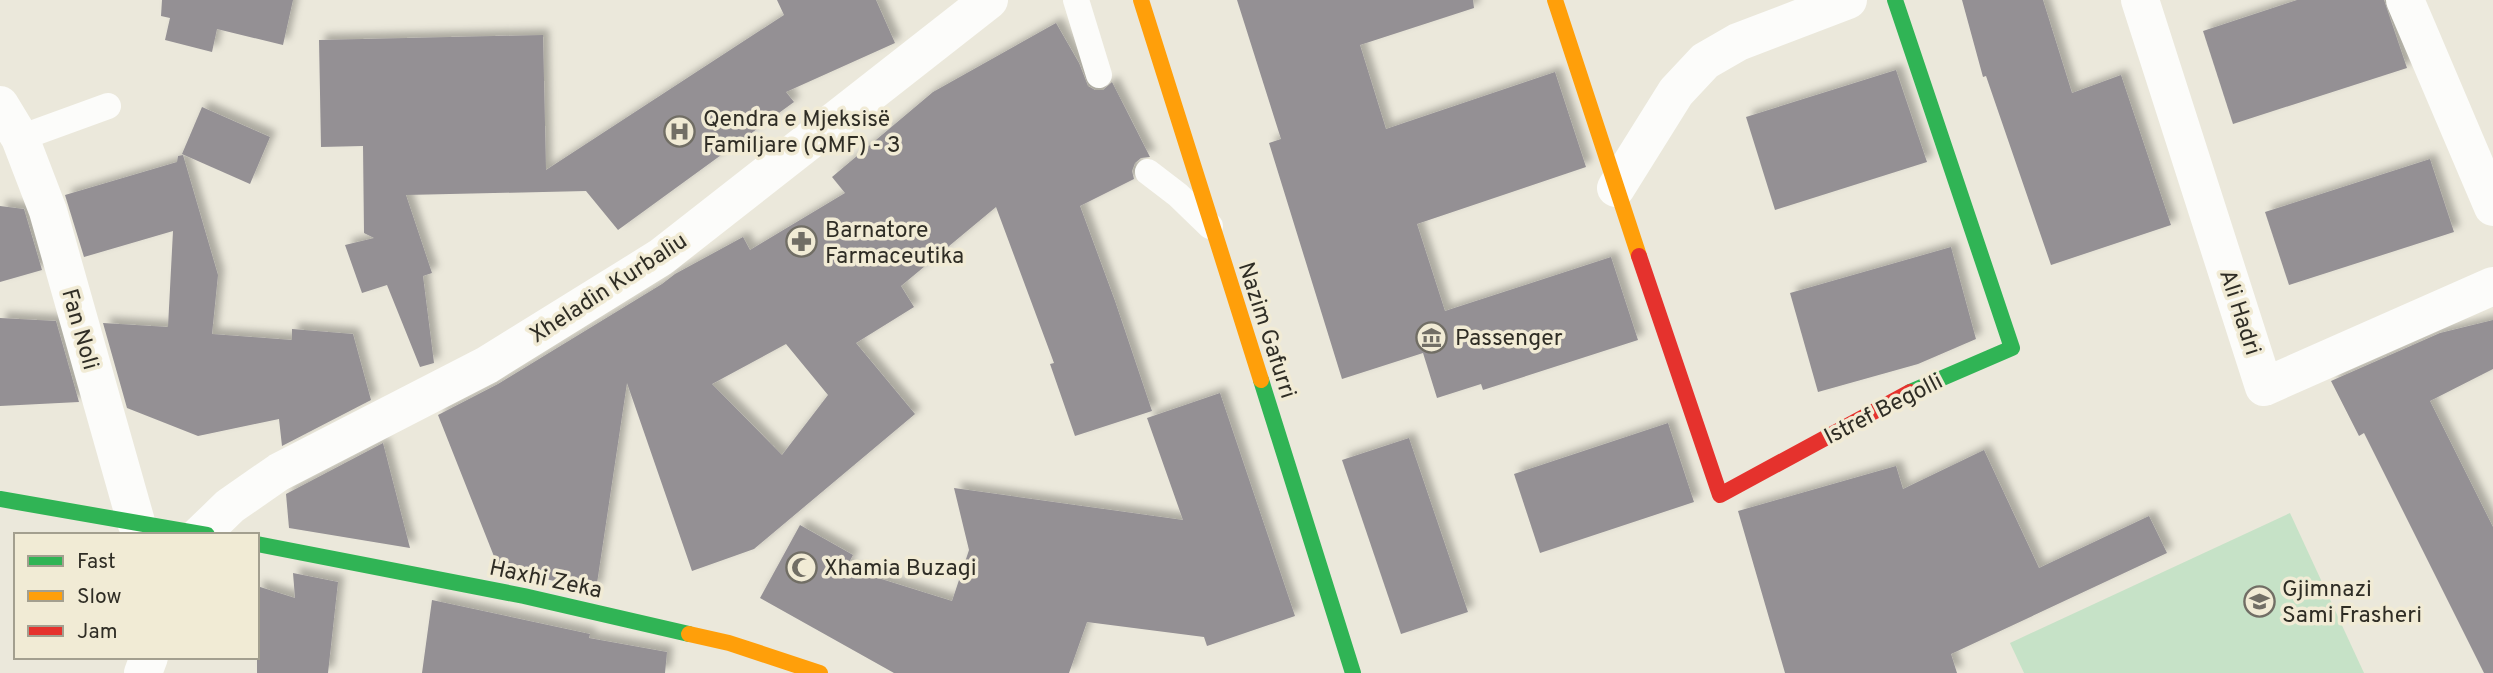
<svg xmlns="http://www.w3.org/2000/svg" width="2493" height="673" viewBox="0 0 2493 673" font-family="Overpass,sans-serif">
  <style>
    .green { fill: #c6e2c7 }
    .building { fill: #949094; fill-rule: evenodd; filter: url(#shadow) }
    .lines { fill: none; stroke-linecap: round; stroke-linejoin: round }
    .lane { stroke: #fcfcfa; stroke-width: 26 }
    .street { stroke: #fcfcfa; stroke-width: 38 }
    .fast { stroke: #30b455; stroke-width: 16 }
    .slow { stroke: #ff9f0a; stroke-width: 16 }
    .jam { stroke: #e5322d; stroke-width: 16 }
    .labels { text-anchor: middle; stroke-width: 7; stroke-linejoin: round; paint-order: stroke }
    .poi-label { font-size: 23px; fill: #2f2d25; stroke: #f1ebd5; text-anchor: start }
    .street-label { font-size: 23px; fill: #2f2d25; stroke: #f1ebd5 }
  </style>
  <defs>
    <filter id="shadow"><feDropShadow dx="6" dy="-6" stdDeviation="3.5" flood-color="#0004"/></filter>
  </defs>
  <rect width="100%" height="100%" fill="#ebe8db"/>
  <path class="green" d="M 2290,513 L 2364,673 L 2024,673 L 2010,643 Z"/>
  <g class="building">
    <path d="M 162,0 L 293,0 L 283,45 L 217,29 L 212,52 L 165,40 L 170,18 L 161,16 Z"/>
    <path d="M 777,0 L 876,0 L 895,43 L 786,92 L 794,102 L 618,230 L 586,191 L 406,195 L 432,273 L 423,276 L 434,363 L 420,367 L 387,285 L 362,293 L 345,245 L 374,238 L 364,233 L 363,146 L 321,147 L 319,40 L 543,35 L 546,170 L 784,15 Z"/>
    <path d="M 1237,0 L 1473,0 L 1474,8 L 1360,45 L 1386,129 L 1555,72 L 1586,167 L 1417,224 L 1445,311 L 1611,257 L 1638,340 L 1483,390 L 1481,384 L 1437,398 L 1423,353 L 1342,379 L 1269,143 L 1281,139 Z"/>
    <path d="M 1962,0 L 2043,0 L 2072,93 L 2121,75 L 2171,225 L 2051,265 L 1986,76 L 1983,77 Z"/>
    <path d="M 2297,0 L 2384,0 L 2407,68 L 2233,124 L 2203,31 Z"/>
    <path d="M 1056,23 L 1079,63 L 1088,86 L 1095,90 L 1103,90 L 1112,82 L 1150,157 L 1141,158 L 1135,163 L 1132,171 L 1134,179 L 1080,206 L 1115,301 L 1152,411 L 1075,436 L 1050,364 L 1054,363 L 996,207 L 901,286 L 914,307 L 856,343 L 915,414 L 754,549 L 692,571 L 627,383 L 596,590 L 499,569 L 438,415 L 498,384 L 662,284 L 675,274 L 743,237 L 750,250 L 845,193 L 832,177 L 933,92 ZM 786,344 L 828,395 L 782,455 L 712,384 Z"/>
    <path d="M 1896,70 L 1927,162 L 1775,210 L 1746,117 Z"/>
    <path d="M 202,107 L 270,137 L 250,184 L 182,154 Z"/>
    <path d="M 183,155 L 218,275 L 212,334 L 292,340 L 292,329 L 353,334 L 371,400 L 282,446 L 279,419 L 198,436 L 127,408 L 103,323 L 168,327 L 173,231 L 84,257 L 65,195 L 177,162 L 178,156 Z"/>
    <path d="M 2430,159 L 2454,232 L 2289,285 L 2265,212 Z"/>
    <path d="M 0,206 L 24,209 L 42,270 L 0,282 Z"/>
    <path d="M 1951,247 L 1976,339 L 1918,364 L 1818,392 L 1790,293 Z"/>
    <path d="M 0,318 L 56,321 L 79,402 L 0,406 Z"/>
    <path d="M 2493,320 L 2493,369 L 2430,401 L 2493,527 L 2493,673 L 2484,673 L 2364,433 L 2359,436 L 2331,381 L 2440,333 Z"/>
    <path d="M 1220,393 L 1295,616 L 1207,646 L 1204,637 L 1087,622 L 1069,673 L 894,673 L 760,598 L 800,525 L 853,555 L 846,568 L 952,601 L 969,550 L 954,488 L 1183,520 L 1147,418 Z"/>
    <path d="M 1668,423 L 1694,502 L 1540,553 L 1514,474 Z"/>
    <path d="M 1409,438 L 1468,612 L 1401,634 L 1342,460 Z"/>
    <path d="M 383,443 L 410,548 L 289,528 L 286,494 Z"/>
    <path d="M 1984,450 L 2039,568 L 2149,516 L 2167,553 L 1951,654 L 1957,673 L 1785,673 L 1738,511 L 1896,466 L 1903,489 Z"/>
    <path d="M 293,573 L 338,582 L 328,673 L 257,673 L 257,586 L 295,598 Z"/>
    <path d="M 432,600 L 590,634 L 589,638 L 667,652 L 665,673 L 422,673 Z"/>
  </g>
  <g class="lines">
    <g class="lane">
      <path d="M 1076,0 L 1099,75"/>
      <path d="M 20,138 L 108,106"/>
      <path d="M 1148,172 L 1178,195 L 1210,226"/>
    </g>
    <g class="street">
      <path d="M 2140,0 L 2264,387 L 2493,286"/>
      <path d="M 2405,0 L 2493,207"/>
      <path d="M 0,105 L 20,138 L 48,211 L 136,522"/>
      <path d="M 1616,188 L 1676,92 L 1705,61 L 1738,42 L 1848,0"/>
      <path d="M 200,535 L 230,506 L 279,472 L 487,365 L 661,257 L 989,0"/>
      <path d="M 143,673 L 149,657"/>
    </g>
    <g class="fast">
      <path d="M 1895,0 L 2012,348 L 1910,392"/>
      <path d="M 1261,380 L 1353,673"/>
      <path d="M 0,499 L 207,535"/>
      <path d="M 257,544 L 524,596 L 689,634"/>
    </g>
    <g class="slow">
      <path d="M 1141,0 L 1261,380"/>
      <path d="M 1555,0 L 1639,256"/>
      <path d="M 689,634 L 729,643 L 820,673"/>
    </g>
    <path class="jam" d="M 1639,256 L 1720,495 L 1910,392"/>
  </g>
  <defs>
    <symbol id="hospital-ring" viewBox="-11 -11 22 22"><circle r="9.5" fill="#f1ebd5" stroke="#716e65" stroke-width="1.5"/><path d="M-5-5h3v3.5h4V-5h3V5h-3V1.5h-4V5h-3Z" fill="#716e65"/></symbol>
    <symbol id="pharmacy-ring" viewBox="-11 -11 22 22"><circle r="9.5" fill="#f1ebd5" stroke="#716e65" stroke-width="1.5"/><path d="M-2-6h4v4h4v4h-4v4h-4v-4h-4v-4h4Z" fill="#716e65"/></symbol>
    <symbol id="museum-ring" viewBox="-11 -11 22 22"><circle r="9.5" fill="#f1ebd5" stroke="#716e65" stroke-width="1.5"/><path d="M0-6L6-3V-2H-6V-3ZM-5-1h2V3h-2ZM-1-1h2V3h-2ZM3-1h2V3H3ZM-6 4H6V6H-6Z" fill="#716e65"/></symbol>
    <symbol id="mosque-ring" viewBox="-11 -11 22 22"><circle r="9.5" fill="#f1ebd5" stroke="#716e65" stroke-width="1.5"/><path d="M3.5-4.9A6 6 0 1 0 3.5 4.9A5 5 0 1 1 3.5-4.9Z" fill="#716e65"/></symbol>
    <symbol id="school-ring" viewBox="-11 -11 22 22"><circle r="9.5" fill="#f1ebd5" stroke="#716e65" stroke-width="1.5"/><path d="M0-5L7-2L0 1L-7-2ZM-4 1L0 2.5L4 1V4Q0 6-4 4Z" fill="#716e65"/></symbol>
  </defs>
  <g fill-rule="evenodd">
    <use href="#hospital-ring" x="662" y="114" width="35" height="35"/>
    <use href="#pharmacy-ring" x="784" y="224" width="35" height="35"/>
    <use href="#museum-ring" x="1414" y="320" width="35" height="35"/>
    <use href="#mosque-ring" x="784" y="550" width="35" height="35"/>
    <use href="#school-ring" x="2242" y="584" width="35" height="35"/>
  </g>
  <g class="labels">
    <g class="poi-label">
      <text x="703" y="126">Qendra e Mjeksisë<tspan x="703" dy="26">Familjare (QMF) - 3</tspan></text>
      <text x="825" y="237">Barnatore<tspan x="825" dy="26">Farmaceutika</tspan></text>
      <text x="1455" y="345">Passenger</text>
      <text x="824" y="575">Xhamia Buzagi</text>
      <text x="2282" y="596">Gjimnazi<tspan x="2282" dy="26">Sami Frasheri</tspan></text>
    </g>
    <g class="street-label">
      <text transform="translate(608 287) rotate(-33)" y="8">Xheladin Kurbaliu</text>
      <text transform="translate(2241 312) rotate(72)" y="8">Ali Hadri</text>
      <text transform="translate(81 329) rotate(74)" y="8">Fan Noli</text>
      <text transform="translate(1268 330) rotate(72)" y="8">Nazim Gafurri</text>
      <text transform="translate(1883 408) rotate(-27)" y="8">Istref Begolli</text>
      <text transform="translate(546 578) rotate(12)" y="8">Haxhi Zeka</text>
    </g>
  </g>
  <rect x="14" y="533" width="245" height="126" fill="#f1ebd5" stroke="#a39f8f" stroke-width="2"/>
  <rect x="28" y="556" width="35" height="10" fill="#30b455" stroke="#a39f8f" stroke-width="2"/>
  <text x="77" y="568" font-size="21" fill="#2f2d25">Fast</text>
  <rect x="28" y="591" width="35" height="10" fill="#ff9f0a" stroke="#a39f8f" stroke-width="2"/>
  <text x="77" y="603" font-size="21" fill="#2f2d25">Slow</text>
  <rect x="28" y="626" width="35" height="10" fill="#e5322d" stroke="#a39f8f" stroke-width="2"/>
  <text x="77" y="638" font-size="21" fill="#2f2d25">Jam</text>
</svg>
